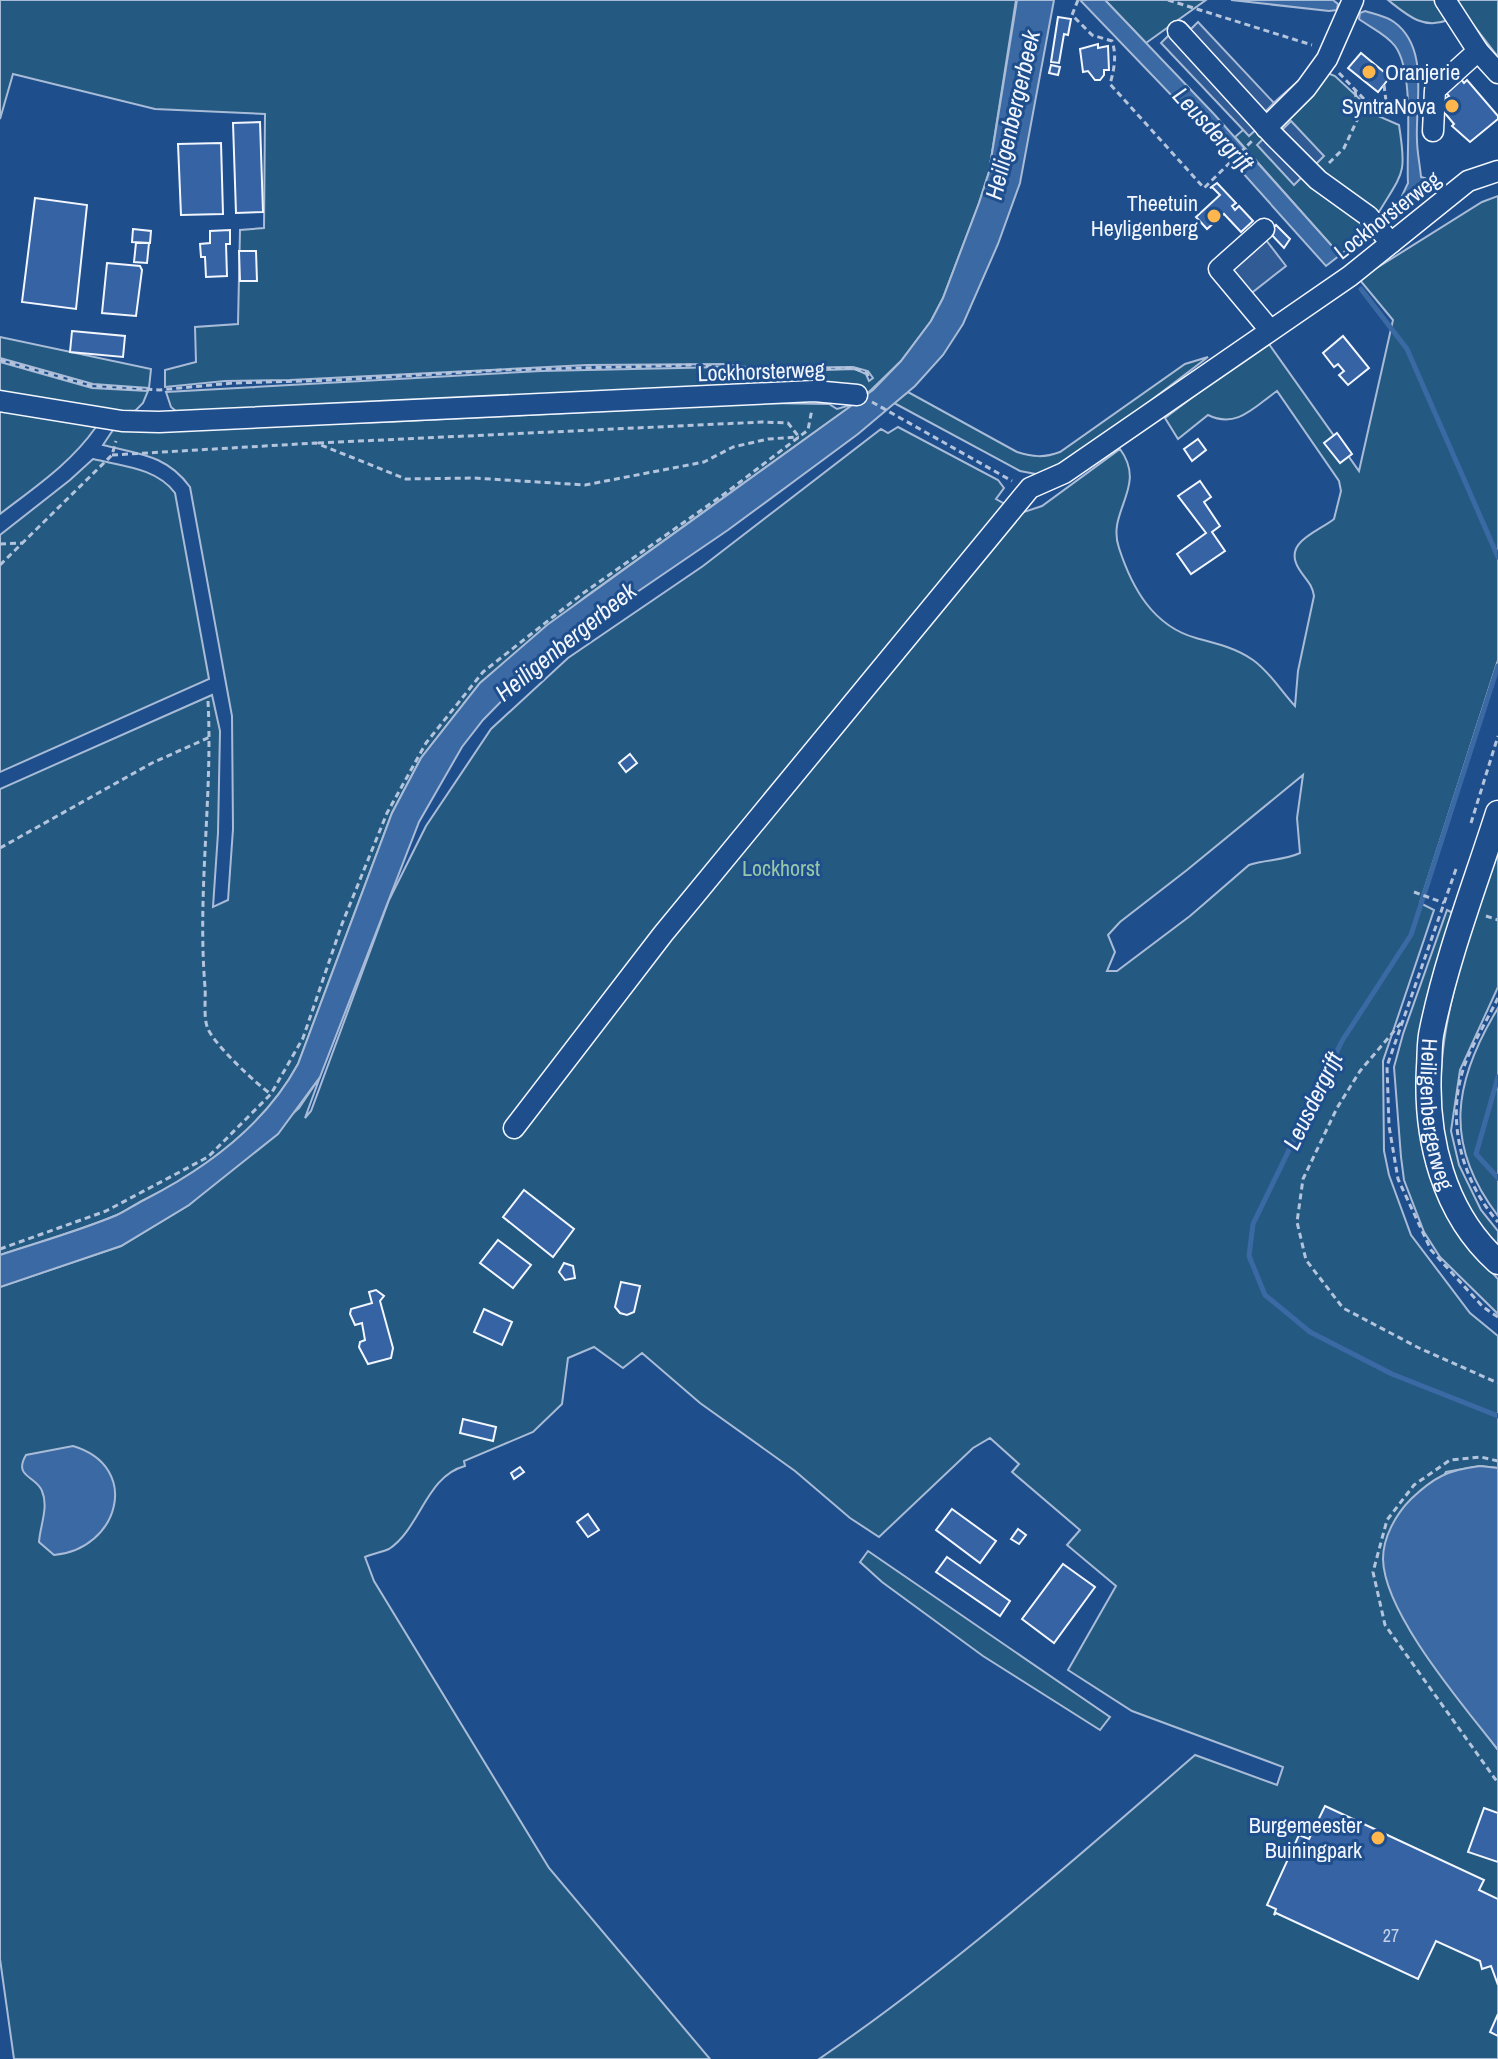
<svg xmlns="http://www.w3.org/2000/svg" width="1498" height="2059" viewBox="0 0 1498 2059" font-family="'Archivo Narrow',sans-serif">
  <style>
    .green { fill: #245a82; stroke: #a8bbd7; stroke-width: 2; fill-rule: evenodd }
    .parking { fill: #305b95; stroke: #a8bbd7; stroke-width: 2 }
    .water { fill: #3b69a3; stroke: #a8bbd7; stroke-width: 2 }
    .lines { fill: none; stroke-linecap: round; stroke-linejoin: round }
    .stream { stroke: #3b69a3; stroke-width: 5 }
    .building { fill: #3563a3; stroke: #f2f6ff; stroke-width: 2 }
    .minor-casing { stroke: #f2f6ff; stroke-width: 23 }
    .major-casing { stroke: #f2f6ff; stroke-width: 27 }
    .path { stroke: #b3c4dc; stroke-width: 3; stroke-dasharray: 6 4; stroke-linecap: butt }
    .minor { stroke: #1f4e8c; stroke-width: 20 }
    .major { stroke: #1f4e8c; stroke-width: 24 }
    .poi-dot { fill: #ffb74d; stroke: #1f4e8c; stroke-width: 3 }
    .labels { text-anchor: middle; stroke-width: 6; stroke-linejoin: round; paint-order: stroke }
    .number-label { font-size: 18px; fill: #c3d1e8 }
    .poi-label { font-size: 22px; fill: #f2f6ff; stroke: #1f4e8c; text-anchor: end }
    .street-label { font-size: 22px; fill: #f2f6ff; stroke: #1f4e8c }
    .park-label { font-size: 22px; fill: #97c8a6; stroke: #1f4e8c }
    .water-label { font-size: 24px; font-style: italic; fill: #f2f6ff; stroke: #1f4e8c }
  </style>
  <rect width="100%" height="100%" fill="#1f4e8c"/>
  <g class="green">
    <path d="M 0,0 L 1016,0 L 989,172 L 979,203 L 943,298 L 931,321 L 901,361 L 868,393 L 854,387 L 177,412 L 171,407 L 166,392 L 541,371 L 725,367 L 762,372 L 855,369 L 866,374 L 869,381 L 873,378 L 868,371 L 853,367 L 754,368 L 723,364 L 587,365 L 290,380 L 225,381 L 165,387 L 165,370 L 196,362 L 195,327 L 238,324 L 240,230 L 264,228 L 265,114 L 155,109 L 13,74 L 0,119 Z"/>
    <path d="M 1105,0 L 1206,0 L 1146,43 Z"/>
    <path d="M 1388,0 L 1444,0 L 1448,20 C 1423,30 1407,15 1388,0 Z"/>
    <path d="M 1454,0 L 1498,0 L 1498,57 Z"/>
    <path d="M 1325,72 L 1335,76 L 1378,116 L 1399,125 C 1407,175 1403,172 1379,212 L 1380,224 L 1340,255 L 1235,137 L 1304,76 Z"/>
    <path d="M 1498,196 L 1498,660 L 1420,903 L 1434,910 L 1383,1061 L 1384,1151 L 1389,1175 L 1411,1235 L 1470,1313 L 1498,1336 L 1498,1468 L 1480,1466 L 1446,1472 L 1386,1577 L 1394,1599 L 1413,1635 L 1498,1750 L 1498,2059 L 819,2059 C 952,1968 1074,1860 1195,1755 L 1277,1785 L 1283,1767 L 1132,1711 L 1068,1670 L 1116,1586 L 1067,1545 L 1080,1530 L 1012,1472 L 1019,1464 L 990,1438 L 973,1448 L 879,1537 L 850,1518 L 795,1471 L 700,1403 L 642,1353 L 623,1368 L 594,1347 L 568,1358 L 562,1404 L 533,1432 L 464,1461 L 465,1466 C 426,1476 420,1529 389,1549 C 383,1552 371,1554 365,1557 L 374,1581 L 549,1868 L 710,2059 L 14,2059 L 0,1959 L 0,1287 L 121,1246 L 189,1205 L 299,1108 L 320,1077 L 305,1118 L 311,1111 L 389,900 L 426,826 L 491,729 L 568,658 L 703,566 L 881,429 L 888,433 L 898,427 L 998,480 L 1004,488 L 996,499 L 1021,513 L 1042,506 L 1120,449 C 1148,487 1106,511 1119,548 C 1132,588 1153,626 1196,638 C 1215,643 1236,648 1253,660 C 1270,672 1281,691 1295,706 L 1298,671 L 1314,596 C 1312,583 1305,579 1299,569 C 1282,542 1318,532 1334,519 L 1341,491 L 1339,481 L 1277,391 C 1254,407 1237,429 1208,415 L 1178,439 L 1165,418 L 1219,377 L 1269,344 L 1359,471 L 1393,320 L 1359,279 L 1482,202 ZM 1303,775 L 1297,818 L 1300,853 C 1283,861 1266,859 1249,865 L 1190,916 L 1117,971 L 1107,971 L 1115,952 L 1108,935 L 1120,922 L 1187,870 Z"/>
    <path d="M 0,337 L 151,369 L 149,388 L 93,384 L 0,358 Z"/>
    <path d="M 1208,357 L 1066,465 L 1041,475 L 1020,471 L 894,403 L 908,392 L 1017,452 C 1033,457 1044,458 1060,452 L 1185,364 Z"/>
    <path d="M 0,362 L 92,388 L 148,391 L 143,403 L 132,414 L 0,392 Z"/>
    <path d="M 766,403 L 829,404 L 837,409 L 854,404 L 585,597 L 480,683 L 421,758 L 392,813 L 298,1064 C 265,1125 205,1169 144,1200 C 134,1205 126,1211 117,1215 C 79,1231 39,1242 0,1255 L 0,789 L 212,695 L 220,731 L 218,833 L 213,907 L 228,900 L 233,829 L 232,716 L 190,487 C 167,455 139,454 103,445 L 113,430 L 386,422 Z"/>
    <path d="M 0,409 L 96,427 C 70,464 35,487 0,514 Z"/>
    <path d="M 93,459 C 122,466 157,468 175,493 L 209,679 L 0,772 L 0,535 L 70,480 Z"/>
    <path d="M 1498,851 L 1498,987 L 1460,1070 L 1451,1131 L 1459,1165 L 1481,1210 L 1498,1231 L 1498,1249 C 1394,1133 1454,978 1498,851 Z"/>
    <path d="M 1447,910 L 1453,913 C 1431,1014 1394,1107 1442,1206 C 1455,1234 1478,1257 1498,1279 L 1498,1314 L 1440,1257 L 1424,1232 L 1404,1180 L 1401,1157 L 1394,1067 L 1403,1034 Z"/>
    <path d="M 1498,1008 L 1498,1216 C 1443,1144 1453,1082 1498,1008 Z"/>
    <path d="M 868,1551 L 1110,1717 L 1100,1730 L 983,1656 L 882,1582 L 860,1562 Z"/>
  </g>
  <g class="parking">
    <path d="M 1184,22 L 1191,29 L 1198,22 L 1274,103 L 1264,113 L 1181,24 Z"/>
    <path d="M 1171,33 L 1259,127 L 1249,136 L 1161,43 Z"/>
    <path d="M 1291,121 L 1324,156 L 1314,166 L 1281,131 Z"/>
    <path d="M 1267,135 L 1304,175 L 1294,185 L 1257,145 Z"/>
    <path d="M 1266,240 L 1286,266 L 1249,295 L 1229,269 Z"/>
  </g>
  <g class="water">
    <path d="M 1017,0 L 1054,0 L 1020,183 L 998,244 L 963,324 L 943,355 L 915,386 L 858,434 L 728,530 L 599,618 L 527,675 L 483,720 L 462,747 L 419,822 L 320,1077 L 278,1134 L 189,1205 L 121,1246 L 0,1287 L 0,1255 C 39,1242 79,1231 117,1215 C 126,1211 134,1205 144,1200 C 205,1169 265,1125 298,1064 L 392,813 L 421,758 L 480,683 L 547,625 L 873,390 L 901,361 L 931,321 L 943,298 L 979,203 L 989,172 Z"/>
    <path d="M 1080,0 L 1105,0 L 1213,113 L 1340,255 L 1326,266 L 1199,124 Z"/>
    <path d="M 1231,0 L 1333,0 L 1338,4 L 1337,10 L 1329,11 Z"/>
    <path d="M 1365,11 C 1374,14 1386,16 1394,22 C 1430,48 1415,103 1417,140 C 1417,152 1420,165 1421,177 L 1438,182 L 1408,207 L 1401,198 L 1408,183 C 1406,148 1415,73 1395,46 C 1386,34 1371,28 1359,19 L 1360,13 Z"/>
    <path d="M 73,1446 C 143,1467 118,1550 54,1555 L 39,1542 C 40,1526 49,1507 42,1491 C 36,1476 13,1477 26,1455 Z"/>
    <path d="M 1480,1466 L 1498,1468 L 1498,1750 C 1464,1706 1384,1614 1383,1559 C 1383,1537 1396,1514 1411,1499 C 1434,1477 1448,1470 1480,1466 Z"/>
  </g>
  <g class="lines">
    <g class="stream">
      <path d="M 1361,289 L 1407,349 L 1498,557"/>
      <path d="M 1498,666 L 1411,935 L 1342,1041 L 1253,1224 L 1249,1256 L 1265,1295 L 1310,1332 L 1392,1374 L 1498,1416"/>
      <path d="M 1498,1077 L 1476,1154 L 1498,1178"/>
    </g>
  </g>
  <g class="building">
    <path d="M 1058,17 L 1071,19 L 1068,35 L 1064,34 L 1059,63 L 1051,62 Z"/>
    <path d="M 1098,44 L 1098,48 L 1108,46 L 1109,70 L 1104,70 L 1104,75 L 1100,80 L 1095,80 L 1088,71 L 1083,72 L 1080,49 Z"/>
    <path d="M 1361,53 L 1390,77 L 1378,92 L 1348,68 Z"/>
    <path d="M 1051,65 L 1060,67 L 1058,75 L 1049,73 Z"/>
    <path d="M 1459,77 L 1464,83 L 1467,80 L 1498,116 L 1498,119 L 1470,142 L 1452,126 L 1454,124 L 1438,105 L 1449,96 L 1444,90 Z"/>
    <path d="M 260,122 L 263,212 L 236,213 L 233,123 Z"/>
    <path d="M 221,143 L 223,214 L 181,215 L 178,144 Z"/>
    <path d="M 1217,183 L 1236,203 L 1232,206 L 1235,210 L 1239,206 L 1253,221 L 1241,232 L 1224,214 L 1207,229 L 1196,217 L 1220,195 L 1212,187 L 1210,188 Z"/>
    <path d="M 35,198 L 87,205 L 76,309 L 22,302 Z"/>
    <path d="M 1276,225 L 1290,239 L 1284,248 L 1269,232 Z"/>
    <path d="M 133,229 L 151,231 L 150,243 L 132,242 Z"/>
    <path d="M 230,230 L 230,244 L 226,244 L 227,276 L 206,277 L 205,257 L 201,257 L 200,244 L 210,243 L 210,231 Z"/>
    <path d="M 136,243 L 149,243 L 147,263 L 134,262 Z"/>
    <path d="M 239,251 L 256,251 L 257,281 L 240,281 Z"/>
    <path d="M 107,263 L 140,266 L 142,270 L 136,316 L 102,313 Z"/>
    <path d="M 72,331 L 125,336 L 123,357 L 70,352 Z"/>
    <path d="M 1343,336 L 1369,368 L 1348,385 L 1339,375 L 1344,371 L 1338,364 L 1334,367 L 1323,353 Z"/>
    <path d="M 1337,433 L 1352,454 L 1340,463 L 1324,443 Z"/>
    <path d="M 1198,439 L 1206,450 L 1192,461 L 1184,449 Z"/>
    <path d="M 1200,481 L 1211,497 L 1204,502 L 1220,526 L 1212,532 L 1225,551 L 1191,574 L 1177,554 L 1206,533 L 1178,496 Z"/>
    <path d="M 630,754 L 637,763 L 626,772 L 619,763 Z"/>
    <path d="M 524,1190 L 574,1229 L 553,1257 L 503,1217 Z"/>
    <path d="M 498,1240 L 531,1265 L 513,1288 L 480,1263 Z"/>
    <path d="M 564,1263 L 573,1266 L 575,1278 L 565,1280 L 559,1272 Z"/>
    <path d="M 621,1282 L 640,1286 L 634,1312 L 627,1315 L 620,1313 L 615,1307 Z"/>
    <path d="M 376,1290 L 384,1296 L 380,1301 L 393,1348 L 391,1358 L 368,1364 L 359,1347 L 360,1342 L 365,1340 L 362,1323 L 355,1325 L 350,1314 L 351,1309 L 372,1303 L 369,1292 Z"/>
    <path d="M 484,1309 L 512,1322 L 502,1345 L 474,1332 Z"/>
    <path d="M 463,1419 L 496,1427 L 493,1441 L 460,1433 Z"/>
    <path d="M 520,1467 L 524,1472 L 514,1479 L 511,1473 Z"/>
    <path d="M 952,1509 L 996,1541 L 980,1563 L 936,1530 Z"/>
    <path d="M 588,1514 L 599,1530 L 588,1537 L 577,1522 Z"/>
    <path d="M 1018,1529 L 1026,1535 L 1019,1544 L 1011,1539 Z"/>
    <path d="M 947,1557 L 1010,1601 L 1000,1616 L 936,1572 Z"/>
    <path d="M 1063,1564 L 1095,1587 L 1054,1643 L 1022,1619 Z"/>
    <path d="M 1325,1806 L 1484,1880 L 1479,1890 L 1498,1899 L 1498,1985 L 1491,1966 L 1482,1969 L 1480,1961 L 1436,1941 L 1418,1979 L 1276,1913 L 1274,1915 L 1276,1909 L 1267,1905 L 1299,1835 L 1309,1839 Z"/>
    <path d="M 1484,1808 L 1498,1813 L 1498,1862 L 1468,1852 Z"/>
    <path d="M 1498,2014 L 1498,2036 L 1490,2032 Z"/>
  </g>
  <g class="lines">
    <defs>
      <g id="minor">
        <path d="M 1445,0 L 1478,51 L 1498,73"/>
        <path d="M 1178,31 L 1273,135 L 1318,180 L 1368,216 L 1391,243"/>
        <path d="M 1266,128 L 1306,88 L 1327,59 L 1353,0"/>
        <path d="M 1433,131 L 1435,90 L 1478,51"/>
        <path d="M 1264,229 L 1219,269 L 1270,330"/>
        <path d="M 0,401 L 122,421 L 159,422 L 814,391 L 857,395"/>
        <path d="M 514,1128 L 663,934 L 1030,488 L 1064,473 L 1350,276 L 1468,181 L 1498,171"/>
      </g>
      <g id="major">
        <path id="s1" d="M 1498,813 C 1475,885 1447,957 1432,1030 C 1429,1042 1430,1055 1429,1067 C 1425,1137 1443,1213 1498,1262"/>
      </g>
    </defs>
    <use href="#minor" class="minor-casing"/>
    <use href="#major" class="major-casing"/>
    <g class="path">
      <path d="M 1078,0 L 1072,15 L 1092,35 L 1112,41 C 1117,56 1114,70 1110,84 L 1204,188 L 1252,141"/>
      <path d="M 1168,0 L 1312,45"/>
      <path d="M 1339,73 L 1364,99 L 1374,103 L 1415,104"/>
      <path d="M 1384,85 L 1386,101"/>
      <path d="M 1355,91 L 1359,115"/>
      <path d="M 1329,163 L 1344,148 L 1359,116 L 1375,104"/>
      <path d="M 0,360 L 92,386 L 159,390 L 233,383 L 336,380 L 503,370 L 695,365 L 751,370 L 853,368 L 867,373 L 870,380"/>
      <path d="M 872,402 L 1012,481"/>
      <path d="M 318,443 L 762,422 L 788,423 L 799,437"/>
      <path d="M 112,455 L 316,443 L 406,479 L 474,478 L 585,485 L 704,462 L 733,447 L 768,439 L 799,437"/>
      <path d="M 0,544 L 23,543"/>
      <path d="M 0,565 L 112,455 L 116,441"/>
      <path d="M 208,701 C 213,796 197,891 205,987 C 206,999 203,1018 208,1029 C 215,1045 256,1084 271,1094"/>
      <path d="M 1471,823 L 1498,736"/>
      <path d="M 0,848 L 152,763 L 210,737"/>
      <path d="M 1456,869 L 1387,1066 L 1389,1126 L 1398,1179 L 1431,1250 L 1483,1307 L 1498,1317"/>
      <path d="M 1414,892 L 1444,903"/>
      <path d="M 1486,916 L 1498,920"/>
      <path d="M 1498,998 C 1488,1018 1476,1038 1467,1059 C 1444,1114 1460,1179 1498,1222"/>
      <path d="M 1401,1023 L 1360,1071 L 1337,1108 L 1303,1179 L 1297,1222 L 1306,1260 L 1343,1308 L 1419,1348 L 1498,1383"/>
      <path d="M 0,1249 L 106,1211 L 208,1157 L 271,1094 L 303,1038 L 342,924 L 387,813 L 426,743 L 483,672 L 582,594 L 727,492 L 808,430 L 812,409"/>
      <path d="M 1498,1461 L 1481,1457 L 1450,1460 L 1414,1485 L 1387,1520 L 1373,1572 L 1385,1625 L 1498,1783"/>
    </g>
    <use href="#minor" class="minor"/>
    <use href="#major" class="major"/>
  </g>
  <g class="poi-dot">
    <circle cx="1369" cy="72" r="8"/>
    <circle cx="1452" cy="106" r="8"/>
    <circle cx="1214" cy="216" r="8"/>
    <circle cx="1378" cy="1838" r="8"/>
  </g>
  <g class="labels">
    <g class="number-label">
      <text x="1391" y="1942">27</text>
    </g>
    <g class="poi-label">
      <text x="1385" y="80" text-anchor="start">Oranjerie</text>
      <text x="1436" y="114">SyntraNova</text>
      <text x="1198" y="211">Theetuin<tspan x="1198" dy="25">Heyligenberg</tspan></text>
      <text x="1362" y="1833">Burgemeester<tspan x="1362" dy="25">Buiningpark</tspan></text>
    </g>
    <g class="street-label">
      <text transform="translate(1387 215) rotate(-38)" y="8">Lockhorsterweg</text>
      <text transform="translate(761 371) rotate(-2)" y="8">Lockhorsterweg</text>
      <text dy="8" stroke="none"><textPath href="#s1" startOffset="312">Heiligenbergerweg</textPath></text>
    </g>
    <g class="park-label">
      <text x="781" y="876">Lockhorst</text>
    </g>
    <g class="water-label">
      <text transform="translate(1013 115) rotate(-77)" y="8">Heiligenbergerbeek</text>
      <text transform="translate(1213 130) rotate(47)" y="8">Leusdergrift</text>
      <text transform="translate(566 642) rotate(-39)" y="8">Heiligenbergerbeek</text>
      <text transform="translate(1313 1101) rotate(-64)" y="8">Leusdergrift</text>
    </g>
  </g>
</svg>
